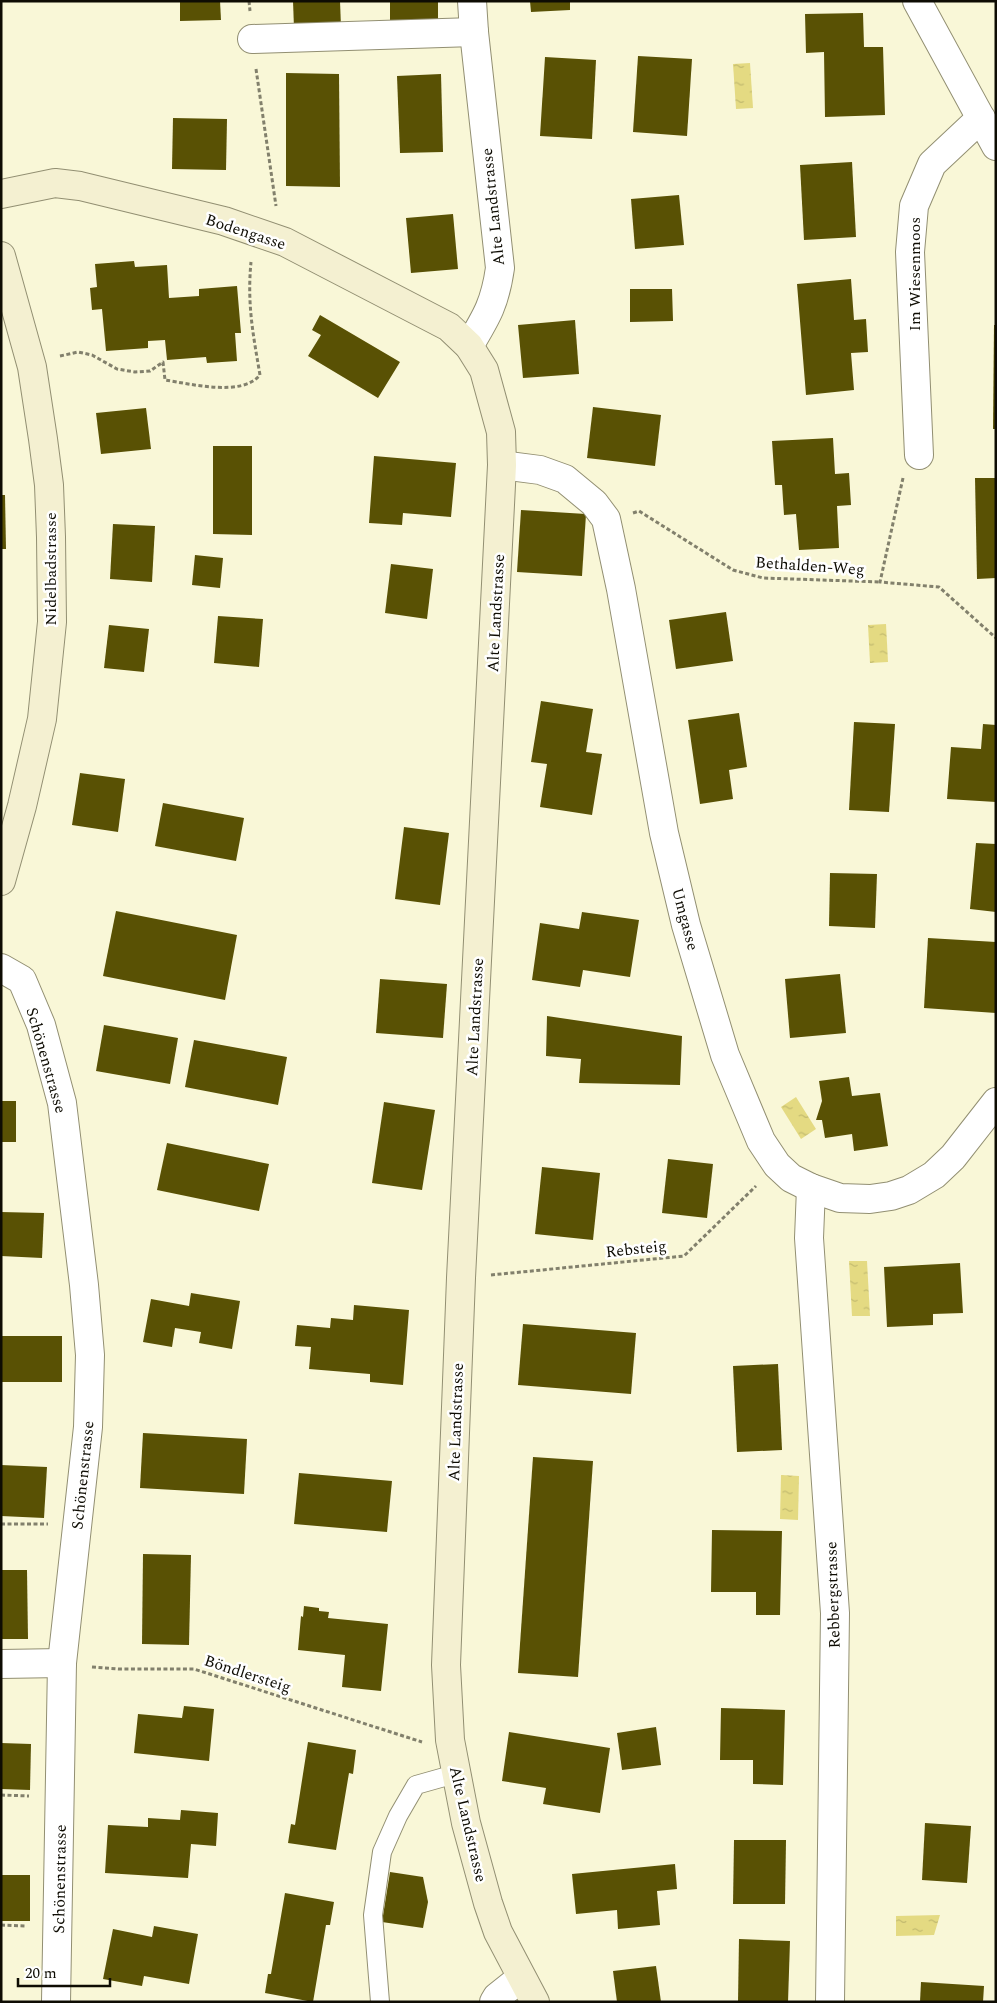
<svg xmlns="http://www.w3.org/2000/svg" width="997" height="2003" viewBox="0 0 997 2003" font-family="Spectral,serif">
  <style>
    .water { fill: url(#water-ripples) }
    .building { fill: #595104 }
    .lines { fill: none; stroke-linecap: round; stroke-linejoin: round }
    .lane-casing { stroke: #928f72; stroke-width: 20 }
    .street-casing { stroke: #928f72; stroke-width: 30 }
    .secondary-casing { stroke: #928f72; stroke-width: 30 }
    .path { stroke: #82806c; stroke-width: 3; stroke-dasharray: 4 2.5; stroke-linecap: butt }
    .lane { stroke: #fff; stroke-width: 18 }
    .street { stroke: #fff; stroke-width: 28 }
    .secondary { stroke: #f4f0d1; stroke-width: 28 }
    .labels { text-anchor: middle; stroke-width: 5; stroke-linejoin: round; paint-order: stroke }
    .street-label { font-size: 16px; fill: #0e0c03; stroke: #fff }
  </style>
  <defs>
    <pattern id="water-ripples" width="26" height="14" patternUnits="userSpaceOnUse" patternTransform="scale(1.25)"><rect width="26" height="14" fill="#e4da82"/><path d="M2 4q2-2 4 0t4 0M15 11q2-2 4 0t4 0" fill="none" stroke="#c2ba6f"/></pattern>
  </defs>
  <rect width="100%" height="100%" fill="#f9f7d7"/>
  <g class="water">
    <path d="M 750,63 L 753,108 L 736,109 L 733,64 Z"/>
    <path d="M 886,624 L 888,662 L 870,663 L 868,625 Z"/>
    <path d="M 796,1097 L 816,1129 L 801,1139 L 781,1107 Z"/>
    <path d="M 867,1261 L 870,1316 L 852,1316 L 849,1261 Z"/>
    <path d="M 781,1475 L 799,1476 L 798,1520 L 780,1519 Z"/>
    <path d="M 940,1915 L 934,1935 L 896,1936 L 896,1916 Z"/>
  </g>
  <g class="building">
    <path d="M 180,1 L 220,1 L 221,20 L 180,21 Z"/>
    <path d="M 293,1 L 340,1 L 341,27 L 294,28 Z"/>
    <rect x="390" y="1" width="48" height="24"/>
    <path d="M 530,1 L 570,1 L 570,10 L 531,12 Z"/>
    <path d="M 863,13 L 864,47 L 883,47 L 885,115 L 825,117 L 824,52 L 806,53 L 805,14 Z"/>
    <path d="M 638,56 L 692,59 L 687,136 L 633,132 Z"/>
    <path d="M 545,57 L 596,60 L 592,139 L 540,136 Z"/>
    <path d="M 286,73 L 339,74 L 340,187 L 286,186 Z"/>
    <path d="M 441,74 L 443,152 L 400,153 L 397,76 Z"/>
    <path d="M 173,118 L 227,119 L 226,170 L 172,169 Z"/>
    <path d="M 852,162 L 856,237 L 804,240 L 800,165 Z"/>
    <path d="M 679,195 L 684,245 L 635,249 L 631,199 Z"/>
    <path d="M 453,214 L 458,269 L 411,273 L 406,218 Z"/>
    <path d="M 134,261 L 135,267 L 167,265 L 169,298 L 199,296 L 199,289 L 237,286 L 241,333 L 235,333 L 237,361 L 207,363 L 206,357 L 167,360 L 165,340 L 148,341 L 148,348 L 106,351 L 102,309 L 92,310 L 90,288 L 97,287 L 95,264 Z"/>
    <path d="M 851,279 L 854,320 L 866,319 L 868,352 L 851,353 L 854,390 L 806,395 L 797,284 Z"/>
    <path d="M 630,289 L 672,289 L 673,321 L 630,322 Z"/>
    <path d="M 320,315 L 400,362 L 378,398 L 308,356 L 321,335 L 312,330 Z"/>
    <path d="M 575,320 L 579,374 L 523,378 L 518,325 Z"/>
    <path d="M 994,325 L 996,325 L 996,429 L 993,429 Z"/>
    <path d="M 593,407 L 661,415 L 655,466 L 587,458 Z"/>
    <path d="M 146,408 L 151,449 L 101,454 L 96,413 Z"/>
    <path d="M 833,438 L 835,474 L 849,473 L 851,505 L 837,506 L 839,548 L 799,550 L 796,514 L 784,515 L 782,485 L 775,485 L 772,441 Z"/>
    <path d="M 213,446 L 252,446 L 252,535 L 213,534 Z"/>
    <path d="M 374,456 L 456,463 L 451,517 L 403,513 L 402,525 L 369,523 Z"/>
    <path d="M 975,478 L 996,478 L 996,578 L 977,579 Z"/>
    <path d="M 1,495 L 5,495 L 6,549 L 1,549 Z"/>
    <path d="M 521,510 L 586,514 L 582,576 L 517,572 Z"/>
    <path d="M 113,524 L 155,526 L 152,582 L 110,579 Z"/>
    <path d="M 195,555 L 223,558 L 220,588 L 192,585 Z"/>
    <path d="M 391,564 L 433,569 L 427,619 L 385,613 Z"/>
    <path d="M 726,612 L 733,661 L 676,669 L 669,620 Z"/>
    <path d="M 218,616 L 263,619 L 259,667 L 214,663 Z"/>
    <path d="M 109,625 L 149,629 L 144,672 L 104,668 Z"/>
    <path d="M 541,701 L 593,709 L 586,752 L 602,754 L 592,815 L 540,807 L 547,764 L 531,762 Z"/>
    <path d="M 739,713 L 747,767 L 729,770 L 733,799 L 700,804 L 688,720 Z"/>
    <path d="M 854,722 L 895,724 L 889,812 L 849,810 Z"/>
    <path d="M 983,724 L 996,725 L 996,802 L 947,799 L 951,747 L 981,749 Z"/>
    <path d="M 80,773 L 125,779 L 118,832 L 72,825 Z"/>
    <path d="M 163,803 L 244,818 L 236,861 L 155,846 Z"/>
    <path d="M 404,827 L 449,833 L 440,905 L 395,899 Z"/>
    <path d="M 976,843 L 996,844 L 996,912 L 970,909 Z"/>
    <path d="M 830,873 L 877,874 L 875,928 L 829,926 Z"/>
    <path d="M 116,911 L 237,935 L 225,1000 L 103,976 Z"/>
    <path d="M 582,912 L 639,920 L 630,977 L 583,970 L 580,987 L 532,980 L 540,923 L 579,929 Z"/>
    <path d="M 928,938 L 996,942 L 996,1013 L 924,1008 Z"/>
    <path d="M 840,974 L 846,1033 L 790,1038 L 785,979 Z"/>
    <path d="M 380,979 L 447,984 L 443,1038 L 376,1033 Z"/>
    <path d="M 547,1016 L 682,1036 L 680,1085 L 579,1083 L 581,1059 L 546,1056 Z"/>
    <path d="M 104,1025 L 178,1038 L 170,1084 L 96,1071 Z"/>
    <path d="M 194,1040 L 287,1057 L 278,1105 L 185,1087 Z"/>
    <path d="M 849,1077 L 852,1096 L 880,1093 L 888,1146 L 854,1151 L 852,1134 L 825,1138 L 822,1120 L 816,1120 L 822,1101 L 819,1081 Z"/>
    <rect x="1" y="1101" width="15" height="41"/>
    <path d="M 384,1102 L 435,1110 L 422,1190 L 372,1183 Z"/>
    <path d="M 167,1143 L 269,1164 L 259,1211 L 157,1190 Z"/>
    <path d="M 668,1159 L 713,1164 L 707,1218 L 662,1213 Z"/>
    <path d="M 542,1167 L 600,1173 L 593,1240 L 535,1234 Z"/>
    <path d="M 1,1212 L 44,1213 L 42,1258 L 1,1256 Z"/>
    <path d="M 960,1263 L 963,1313 L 933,1314 L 933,1325 L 887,1327 L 884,1267 Z"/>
    <path d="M 191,1293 L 240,1301 L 232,1349 L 199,1343 L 201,1332 L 175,1328 L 172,1347 L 143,1342 L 151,1299 L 189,1306 Z"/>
    <path d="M 354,1305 L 409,1310 L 403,1385 L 370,1382 L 370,1374 L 309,1369 L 311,1347 L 295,1346 L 297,1325 L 330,1328 L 331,1318 L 353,1320 Z"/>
    <path d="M 523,1324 L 636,1333 L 631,1394 L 518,1385 Z"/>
    <rect x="1" y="1336" width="61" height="46"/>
    <path d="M 778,1364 L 782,1450 L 737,1452 L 733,1366 Z"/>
    <path d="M 143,1433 L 247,1439 L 244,1494 L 140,1488 Z"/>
    <path d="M 533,1457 L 593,1461 L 578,1677 L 518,1673 Z"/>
    <path d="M 1,1465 L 47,1467 L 44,1518 L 1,1516 Z"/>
    <path d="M 299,1473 L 392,1481 L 387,1532 L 294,1524 Z"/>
    <path d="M 712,1530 L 782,1531 L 780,1615 L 756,1615 L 756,1592 L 711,1592 Z"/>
    <path d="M 143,1554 L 191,1555 L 189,1645 L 142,1644 Z"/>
    <path d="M 1,1570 L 27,1570 L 28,1639 L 1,1639 Z"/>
    <path d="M 304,1606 L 319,1608 L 319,1611 L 329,1612 L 328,1618 L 388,1624 L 381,1691 L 342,1687 L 345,1655 L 298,1650 L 301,1616 L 303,1617 Z"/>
    <path d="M 184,1706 L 214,1709 L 209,1761 L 134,1753 L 138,1714 L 182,1718 Z"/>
    <path d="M 721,1708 L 785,1710 L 783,1785 L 753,1784 L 753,1760 L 720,1760 Z"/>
    <path d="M 656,1727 L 661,1765 L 622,1770 L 617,1733 Z"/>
    <path d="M 509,1732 L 610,1748 L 600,1813 L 543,1804 L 546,1788 L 502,1781 Z"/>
    <path d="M 308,1742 L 356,1750 L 353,1774 L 349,1773 L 336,1850 L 288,1843 L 291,1824 L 295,1825 Z"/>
    <path d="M 1,1743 L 31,1744 L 30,1790 L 1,1789 Z"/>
    <path d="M 181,1810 L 218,1813 L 216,1846 L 191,1844 L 188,1878 L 105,1873 L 108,1825 L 148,1827 L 148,1818 L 180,1820 Z"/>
    <path d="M 925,1823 L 971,1826 L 967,1883 L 922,1880 Z"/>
    <path d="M 734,1840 L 786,1840 L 785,1904 L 733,1904 Z"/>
    <path d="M 675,1864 L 677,1889 L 657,1891 L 660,1925 L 618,1929 L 617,1910 L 576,1914 L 572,1874 Z"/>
    <path d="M 390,1872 L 423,1877 L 428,1902 L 423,1928 L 382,1922 Z"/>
    <rect x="1" y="1875" width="29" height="46"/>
    <path d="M 285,1893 L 334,1902 L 330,1925 L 326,1925 L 313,2002 L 265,1993 L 268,1974 L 271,1974 Z"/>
    <path d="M 154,1926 L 198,1934 L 189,1984 L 144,1976 L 142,1986 L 103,1979 L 113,1929 L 152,1937 Z"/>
    <path d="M 739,1939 L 790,1941 L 788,2002 L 738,2002 Z"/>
    <path d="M 656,1966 L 661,2002 L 617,2002 L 613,1971 Z"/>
    <path d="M 921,1982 L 984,1986 L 983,2002 L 920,2002 Z"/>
  </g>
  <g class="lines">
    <defs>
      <path id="lane" d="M 380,2002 L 373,1915 L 382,1852 L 398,1816 L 416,1785 L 455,1774"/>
      <g id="street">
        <path d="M 917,1 L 996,146"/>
        <path d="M 252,39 L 474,32"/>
        <path d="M 469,346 C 487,316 495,303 500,268 L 474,32 L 472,1"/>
        <path d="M 919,455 L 910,252 L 914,206 L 932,164 L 981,118"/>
        <path d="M 502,465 L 540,470 L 565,479 L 594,503 L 606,519 L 621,589 L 664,833 L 686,925 L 725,1055 L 761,1141 L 777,1165 L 791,1178 L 811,1188 L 840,1198 L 870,1199 L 891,1196 L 909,1190 L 934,1175 L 953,1157 L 996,1102"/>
        <path d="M 1,968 L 22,980 L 41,1025 L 62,1103 L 84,1285 L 90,1355 L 88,1427 L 62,1663 L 56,2002"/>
        <path d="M 811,1188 L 809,1238 L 835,1613 L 830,2002"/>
        <path d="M 1,1664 L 62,1663"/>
        <path d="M 494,2002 L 497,1997 L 521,1978"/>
      </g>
      <g id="secondary">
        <path d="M 1,194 L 55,183 L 80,186 L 224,221 L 285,242 L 449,327 L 469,346 L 484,370 L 501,432 L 502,465 L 461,1278 L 446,1665 L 450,1740 L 466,1823 L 488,1903 L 498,1932 L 535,2002"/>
        <path d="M 1,256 L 32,367 L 43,439 L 49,485 L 51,537 L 52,622 L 42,719 L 22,806 L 1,881"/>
      </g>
    </defs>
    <use href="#lane" class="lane-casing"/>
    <use href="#street" class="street-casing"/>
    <use href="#secondary" class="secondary-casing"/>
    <g class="path">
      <path d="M 249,1 L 250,11"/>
      <path d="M 256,69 L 276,206"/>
      <path d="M 60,356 L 78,352 L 92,355 L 117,369 L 135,372 L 150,371 L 163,362 L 165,380 C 191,384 242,397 260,375 C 253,334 247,304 251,262"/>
      <path d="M 903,478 L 880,582 L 939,587 L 996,638"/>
      <path d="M 633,513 L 639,511 L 733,570 L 763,578 L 880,582"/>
      <path d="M 491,1275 L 684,1256 L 756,1186"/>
      <path d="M 1,1524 L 48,1524"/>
      <path d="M 92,1667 L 119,1669 L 194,1669 L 422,1742"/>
      <path d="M 1,1795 L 29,1796"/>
      <path d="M 1,1925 L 27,1926"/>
    </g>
    <use href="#lane" class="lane"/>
    <use href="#street" class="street"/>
    <use href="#secondary" class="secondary"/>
  </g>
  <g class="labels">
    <g class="street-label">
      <text transform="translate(492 207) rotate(-96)" y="6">Alte Landstrasse</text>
      <text transform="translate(246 231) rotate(18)" y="6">Bodengasse</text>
      <text transform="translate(914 274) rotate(-90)" y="6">Im Wiesenmoos</text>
      <text transform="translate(810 565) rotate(4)" y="6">Bethalden-Weg</text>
      <text transform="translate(50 569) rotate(-90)" y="6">Nidelbadstrasse</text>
      <text transform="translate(495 613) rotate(-87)" y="6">Alte Landstrasse</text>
      <text transform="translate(686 919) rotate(75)" y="6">Umgasse</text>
      <text transform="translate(474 1017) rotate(-87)" y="6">Alte Landstrasse</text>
      <text transform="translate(47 1060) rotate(74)" y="6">Schönenstrasse</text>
      <text transform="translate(636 1248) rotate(-6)" y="6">Rebsteig</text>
      <text transform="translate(455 1422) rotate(-88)" y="6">Alte Landstrasse</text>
      <text transform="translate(82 1475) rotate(-84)" y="6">Schönenstrasse</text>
      <text transform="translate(832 1595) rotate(-92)" y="6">Rebbergstrasse</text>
      <text transform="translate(248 1673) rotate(18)" y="6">Böndlersteig</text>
      <text transform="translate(469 1824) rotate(77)" y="6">Alte Landstrasse</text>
      <text transform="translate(59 1879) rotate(-89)" y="6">Schönenstrasse</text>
    </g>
  </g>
  <rect width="997" height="2003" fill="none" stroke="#0e0c03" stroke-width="5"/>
  <path d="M18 1978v8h92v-8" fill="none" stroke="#0e0c03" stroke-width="2.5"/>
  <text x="25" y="1978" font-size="15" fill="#0e0c03" stroke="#ffffff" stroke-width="4" paint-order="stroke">20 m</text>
</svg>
